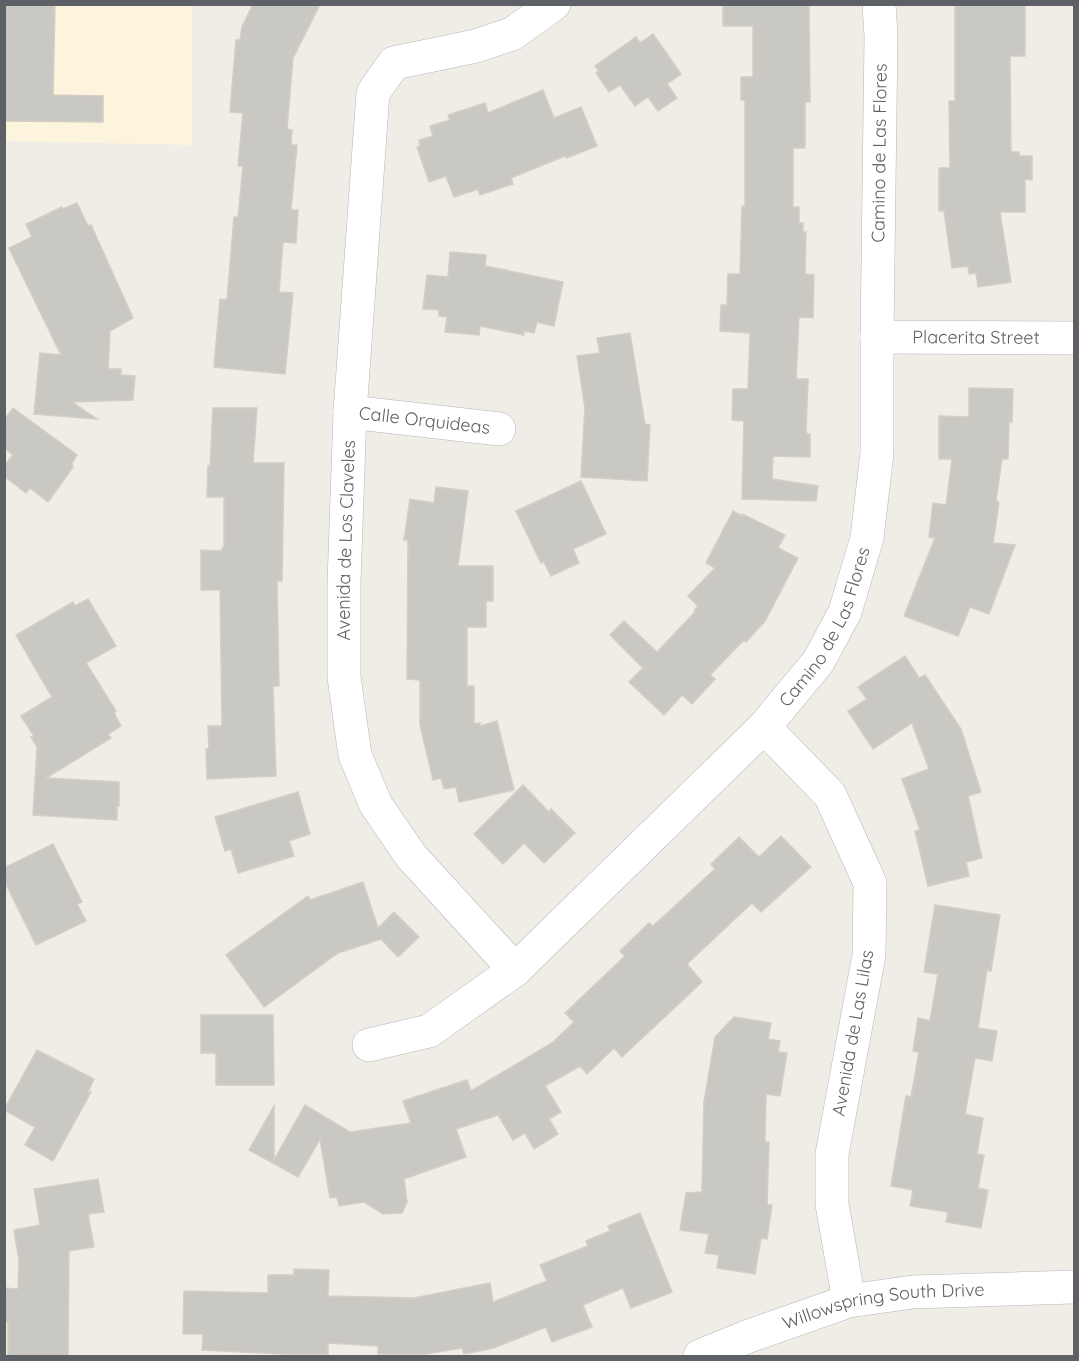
<svg xmlns="http://www.w3.org/2000/svg" width="1079" height="1361" viewBox="0 0 1079 1361" font-family="Quicksand,sans-serif">
  <style>
    .commercial { fill: #fdf4dd }
    .building { fill: #cac8c3; stroke: #d4cec4; stroke-width: 1.5 }
    .lines { fill: none; stroke-linecap: round; stroke-linejoin: round }
    .minor-casing { stroke: #b3b6ba; stroke-width: 34 }
    .tertiary-casing { stroke: #b3b6ba; stroke-width: 34 }
    .minor { stroke: #fff; stroke-width: 33 }
    .tertiary { stroke: #fff; stroke-width: 33 }
    .labels { text-anchor: middle; stroke-width: 6; stroke-linejoin: round; paint-order: stroke }
    .street-label { font-size: 18px; fill: #5d6166; stroke: #fff }
  </style>
  <rect width="100%" height="100%" fill="#efede6"/>
  <path class="commercial" d="M 5,5 L 192,5 L 192,145 L 5,141 Z"/>
  <g class="building">
    <path d="M 4,4 L 55,4 L 53,95 L 103,96 L 103,122 L 4,121 Z"/>
    <path d="M 253,4 L 320,4 L 293,58 L 287,129 L 292,130 L 291,145 L 297,145 L 291,210 L 298,210 L 296,243 L 283,242 L 279,292 L 293,293 L 285,374 L 214,367 L 220,299 L 227,300 L 234,217 L 238,217 L 243,166 L 238,166 L 243,113 L 230,112 L 236,40 L 240,40 L 242,27 Z"/>
    <path d="M 723,4 L 809,4 L 810,102 L 805,102 L 805,148 L 793,148 L 793,207 L 799,207 L 799,223 L 803,223 L 803,232 L 806,232 L 805,274 L 814,275 L 813,318 L 799,317 L 796,379 L 808,379 L 806,431 L 807,434 L 810,434 L 810,457 L 773,456 L 772,479 L 818,486 L 816,501 L 742,499 L 744,421 L 732,420 L 733,389 L 748,389 L 750,333 L 720,331 L 721,305 L 727,305 L 728,274 L 740,274 L 742,206 L 745,206 L 745,100 L 741,100 L 741,77 L 753,77 L 753,26 L 723,26 Z"/>
    <path d="M 955,4 L 1025,4 L 1025,56 L 1010,56 L 1011,152 L 1019,152 L 1019,156 L 1032,156 L 1032,180 L 1025,179 L 1025,212 L 1000,212 L 1011,282 L 978,287 L 976,273 L 969,274 L 968,266 L 952,268 L 944,211 L 939,211 L 939,168 L 950,168 L 949,101 L 955,101 Z"/>
    <path d="M 653,34 L 681,74 L 667,84 L 677,98 L 658,111 L 648,97 L 635,106 L 620,85 L 609,92 L 596,73 L 599,71 L 595,66 L 636,37 L 640,43 Z"/>
    <path d="M 543,90 L 554,118 L 581,107 L 597,146 L 566,158 L 565,156 L 511,178 L 513,184 L 480,195 L 478,189 L 454,197 L 446,176 L 429,182 L 417,147 L 420,146 L 419,140 L 433,136 L 430,126 L 450,120 L 448,115 L 485,103 L 488,113 Z"/>
    <path d="M 77,203 L 88,226 L 91,225 L 133,318 L 110,331 L 108,369 L 121,369 L 121,375 L 135,376 L 133,400 L 72,402 L 97,419 L 34,414 L 40,353 L 61,355 L 9,248 L 32,237 L 26,224 L 62,207 L 63,209 Z"/>
    <path d="M 450,252 L 486,255 L 485,266 L 563,282 L 554,326 L 537,322 L 534,333 L 524,331 L 524,335 L 480,326 L 479,335 L 445,332 L 447,317 L 439,316 L 439,310 L 423,309 L 427,275 L 448,277 Z"/>
    <path d="M 630,333 L 645,424 L 650,425 L 647,481 L 581,477 L 585,408 L 577,356 L 600,353 L 597,338 Z"/>
    <path d="M 969,388 L 1013,389 L 1012,422 L 1009,422 L 1008,459 L 1002,459 L 996,500 L 999,503 L 993,543 L 1015,545 L 989,614 L 970,607 L 958,636 L 904,616 L 935,538 L 929,537 L 933,503 L 946,505 L 952,459 L 939,459 L 939,416 L 969,417 Z"/>
    <path d="M 13,408 L 77,455 L 72,463 L 73,467 L 48,502 L 30,488 L 26,493 L 4,476 L 4,466 L 13,455 L 4,448 L 4,420 Z"/>
    <path d="M 213,408 L 257,408 L 253,463 L 284,463 L 282,581 L 277,581 L 279,686 L 273,686 L 276,776 L 207,779 L 206,749 L 209,749 L 208,726 L 222,726 L 220,590 L 201,590 L 201,550 L 222,551 L 222,548 L 224,548 L 224,497 L 207,497 L 208,466 L 210,466 Z"/>
    <path d="M 581,481 L 606,534 L 573,549 L 579,563 L 551,576 L 544,562 L 541,563 L 516,511 Z"/>
    <path d="M 436,487 L 468,491 L 458,566 L 493,566 L 493,601 L 486,601 L 486,627 L 467,627 L 467,686 L 474,686 L 474,724 L 480,723 L 480,726 L 497,721 L 514,790 L 459,802 L 456,787 L 444,789 L 441,778 L 433,780 L 420,725 L 420,680 L 407,679 L 408,540 L 404,540 L 410,499 L 434,503 Z"/>
    <path d="M 733,511 L 742,516 L 742,514 L 785,535 L 778,548 L 798,558 L 765,621 L 746,642 L 744,640 L 710,675 L 715,679 L 692,704 L 682,695 L 664,715 L 629,682 L 643,668 L 610,635 L 624,621 L 657,652 L 695,612 L 694,611 L 698,606 L 688,596 L 715,568 L 706,563 Z"/>
    <path d="M 88,599 L 116,646 L 86,663 L 116,711 L 114,713 L 121,726 L 108,734 L 111,738 L 46,778 L 119,782 L 119,806 L 117,806 L 117,820 L 33,815 L 37,747 L 31,737 L 34,736 L 21,716 L 52,697 L 16,635 L 73,602 L 75,606 Z"/>
    <path d="M 905,656 L 919,678 L 925,675 L 961,729 L 981,792 L 968,796 L 982,858 L 966,862 L 969,876 L 928,886 L 915,831 L 920,830 L 902,779 L 929,769 L 912,723 L 873,749 L 848,711 L 867,699 L 858,687 Z"/>
    <path d="M 523,785 L 549,812 L 551,809 L 575,833 L 544,863 L 524,843 L 503,864 L 474,834 Z"/>
    <path d="M 298,792 L 310,834 L 289,841 L 294,856 L 238,873 L 231,849 L 225,851 L 215,817 Z"/>
    <path d="M 781,836 L 811,867 L 761,912 L 752,903 L 687,964 L 702,982 L 622,1057 L 614,1048 L 587,1074 L 580,1066 L 545,1086 L 561,1112 L 549,1119 L 558,1134 L 534,1149 L 525,1133 L 513,1140 L 498,1115 L 456,1129 L 466,1157 L 404,1179 L 407,1202 L 402,1213 L 383,1214 L 364,1202 L 339,1206 L 337,1197 L 330,1198 L 320,1139 L 298,1177 L 249,1150 L 274,1106 L 274,1160 L 305,1105 L 350,1132 L 411,1123 L 403,1101 L 467,1080 L 471,1091 L 552,1043 L 574,1022 L 565,1013 L 625,956 L 620,951 L 649,923 L 653,926 L 715,869 L 711,864 L 739,837 L 759,857 Z"/>
    <path d="M 53,844 L 82,902 L 77,904 L 86,921 L 36,945 L 4,880 L 4,868 Z"/>
    <path d="M 363,882 L 378,928 L 394,912 L 419,937 L 398,957 L 381,939 L 338,953 L 264,1007 L 226,955 L 308,896 L 310,900 Z"/>
    <path d="M 935,905 L 1000,915 L 991,971 L 987,970 L 978,1028 L 997,1031 L 992,1061 L 975,1058 L 965,1114 L 983,1118 L 977,1154 L 984,1155 L 978,1188 L 988,1190 L 981,1228 L 946,1222 L 948,1212 L 910,1206 L 913,1190 L 891,1186 L 906,1096 L 911,1097 L 919,1052 L 913,1051 L 918,1018 L 930,1021 L 938,974 L 924,972 Z"/>
    <path d="M 201,1015 L 273,1015 L 274,1085 L 216,1085 L 216,1053 L 201,1053 Z"/>
    <path d="M 734,1017 L 771,1023 L 768,1039 L 780,1041 L 778,1052 L 787,1053 L 780,1096 L 766,1094 L 765,1142 L 769,1142 L 767,1205 L 772,1205 L 767,1239 L 761,1238 L 755,1274 L 717,1268 L 719,1255 L 705,1253 L 709,1234 L 680,1230 L 686,1193 L 702,1192 L 704,1102 L 715,1037 Z"/>
    <path d="M 37,1050 L 94,1079 L 88,1092 L 91,1092 L 53,1161 L 25,1145 L 35,1127 L 4,1110 Z"/>
    <path d="M 98,1179 L 104,1212 L 88,1214 L 94,1247 L 69,1251 L 68,1356 L 8,1356 L 8,1322 L 4,1322 L 4,1288 L 18,1289 L 19,1260 L 14,1230 L 40,1225 L 34,1189 Z"/>
    <path d="M 640,1213 L 672,1292 L 631,1308 L 623,1288 L 583,1305 L 592,1327 L 552,1342 L 546,1327 L 494,1348 L 464,1354 L 462,1348 L 426,1354 L 378,1354 L 378,1346 L 328,1343 L 328,1354 L 283,1354 L 202,1350 L 203,1334 L 183,1334 L 184,1291 L 268,1293 L 268,1275 L 294,1275 L 294,1269 L 329,1270 L 328,1296 L 414,1298 L 490,1283 L 493,1302 L 547,1281 L 540,1265 L 588,1246 L 586,1241 L 610,1231 L 608,1226 Z"/>
  </g>
  <g class="lines">
    <defs>
      <g id="minor">
        <path id="s1" d="M 877,337 L 1074,338"/>
        <path id="s2" d="M 350,412 L 499,429"/>
        <path d="M 764,727 L 830,795 L 870,883 L 869,955 L 832,1154 L 832,1204 L 849,1301"/>
        <path id="s3" d="M 515,970 L 411,856 L 376,805 L 355,755 L 344,677 L 344,583 L 350,412 L 373,93 L 394,63 L 476,46 L 512,34 L 554,4"/>
        <path id="s4" d="M 369,1045 L 429,1031 L 515,970 L 764,727 L 818,662 L 845,612 L 867,538 L 877,453 L 877,337 L 881,36 L 879,4"/>
      </g>
      <g id="tertiary">
        <path id="s5" d="M 700,1356 L 749,1336 L 849,1301 L 913,1292 L 1074,1287"/>
      </g>
    </defs>
    <use href="#minor" class="minor-casing"/>
    <use href="#tertiary" class="tertiary-casing"/>
    <use href="#minor" class="minor"/>
    <use href="#tertiary" class="tertiary"/>
  </g>
  <g class="labels">
    <g class="street-label">
      <text dy="6" stroke="none"><textPath href="#s4" startOffset="1119">Camino de Las Flores</textPath></text>
      <text dy="6" stroke="none"><textPath href="#s1" startOffset="99">Placerita Street</textPath></text>
      <text dy="6" stroke="none"><textPath href="#s2" startOffset="75">Calle Orquideas</textPath></text>
      <text dy="6" stroke="none"><textPath href="#s3" startOffset="486">Avenida de Los Claveles</textPath></text>
      <text dy="6" stroke="none"><textPath href="#s4" startOffset="634">Camino de Las Flores</textPath></text>
      <text transform="translate(853 1033) rotate(-80)" y="6">Avenida de Las Lilas</text>
      <text dy="6" stroke="none"><textPath href="#s5" startOffset="192">Willowspring South Drive</textPath></text>
    </g>
  </g>
  <rect width="1079" height="1361" fill="none" stroke="#5d6166" stroke-width="12"/>
</svg>
